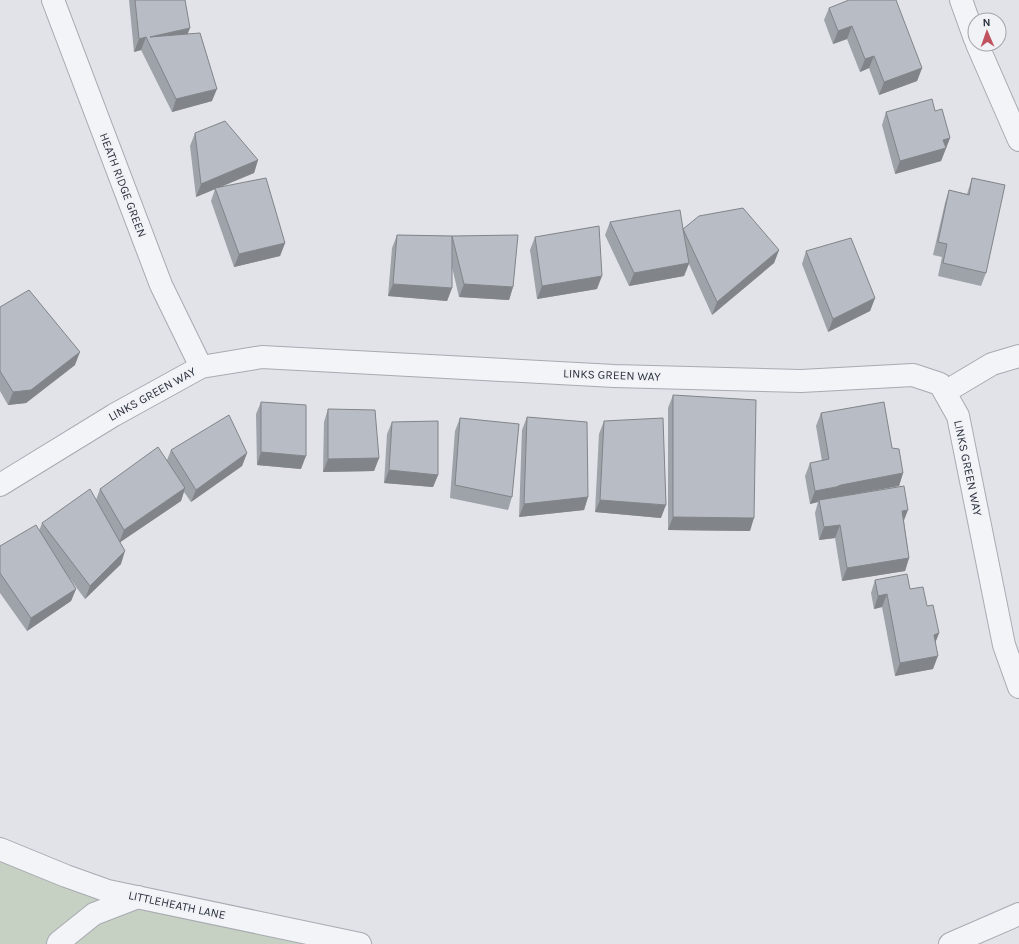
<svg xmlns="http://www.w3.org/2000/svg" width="1019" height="944" viewBox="0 0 1019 944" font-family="Karla,sans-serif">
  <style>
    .green { fill: #c6d1c3 }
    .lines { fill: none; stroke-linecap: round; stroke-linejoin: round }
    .minor-casing { stroke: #a7aab2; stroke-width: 24 }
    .minor { stroke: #f3f4f7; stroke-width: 22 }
    .wall { fill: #9ea2a9 }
    .shaded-wall { fill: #818489 }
    .building { fill: #b8bcc4; stroke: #818489 }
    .labels { text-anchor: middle; stroke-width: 4; stroke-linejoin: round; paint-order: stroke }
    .street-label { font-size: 12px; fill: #2b313e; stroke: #f0f2f6 }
  </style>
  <rect width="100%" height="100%" fill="#e1e3e8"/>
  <path class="green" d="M 0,858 L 354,944 L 0,944 Z"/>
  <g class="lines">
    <defs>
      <g id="minor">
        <path d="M 53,0 L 161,285 L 201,367"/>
        <path d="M 961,0 L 975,39"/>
        <path d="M 977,44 L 1019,140"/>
        <path d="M 945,392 L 992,364 L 1019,356"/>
        <path d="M 0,485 L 114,415 L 201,367 L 262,357 L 614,376 L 801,381 L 913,375 L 940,384 L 958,416 L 1004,645 L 1019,687"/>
        <path d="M 0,849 L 66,876 L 108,891 L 360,944"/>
        <path d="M 58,944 L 59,942 L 94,914 L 138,897"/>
        <path d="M 950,944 L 1019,914"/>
      </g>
    </defs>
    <use href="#minor" class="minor-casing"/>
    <use href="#minor" class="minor"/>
  </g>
  <g class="wall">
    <path d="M 129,0 L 185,0 L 188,34 L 212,101 L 172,112 L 141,50 L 134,52 Z"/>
    <path d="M 829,8 L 922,68 L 917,81 L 879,95 L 869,68 L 860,72 L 847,39 L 833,44 L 824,20 Z"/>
    <path d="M 935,111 L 950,138 L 941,161 L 895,174 L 882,125 L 886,112 Z"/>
    <path d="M 195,133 L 258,160 L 254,173 L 218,188 L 285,243 L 280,256 L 234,267 L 211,201 L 215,189 L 196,197 L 190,146 Z"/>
    <path d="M 972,178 L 986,273 L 981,286 L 938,276 L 942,257 L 933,255 L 945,203 L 949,190 L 967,194 Z"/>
    <path d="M 610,222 L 683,229 L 779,250 L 774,263 L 712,315 L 689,264 L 684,276 L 629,286 L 605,235 Z"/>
    <path d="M 397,235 L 452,236 L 513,287 L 509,300 L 459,297 L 452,267 L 452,288 L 447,301 L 388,296 L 392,248 Z"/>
    <path d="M 535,237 L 597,289 L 537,299 L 530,250 Z"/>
    <path d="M 806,251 L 875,298 L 870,311 L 828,332 L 802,264 Z"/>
    <path d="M 0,307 L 75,365 L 26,403 L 8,405 L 0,391 Z"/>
    <path d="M 673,395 L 750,531 L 668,530 L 668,408 Z"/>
    <path d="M 261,402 L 301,469 L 257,465 L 256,414 Z"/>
    <path d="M 328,409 L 379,458 L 374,471 L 323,472 L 324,422 Z"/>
    <path d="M 821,413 L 892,448 L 903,473 L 899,486 L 854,494 L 904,521 L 909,558 L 905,571 L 842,581 L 835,538 L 819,540 L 815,513 L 818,502 L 810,504 L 805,476 L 810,463 L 822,461 L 816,426 Z"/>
    <path d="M 527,417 L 588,497 L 584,510 L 519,517 L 522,430 Z"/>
    <path d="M 460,418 L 512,497 L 508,510 L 450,498 L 455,431 Z"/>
    <path d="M 604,421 L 661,518 L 595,512 L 599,434 Z"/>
    <path d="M 392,422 L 438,475 L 433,487 L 384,483 L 387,434 Z"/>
    <path d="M 171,450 L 247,453 L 242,466 L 191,502 L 184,492 L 181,501 L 120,542 L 121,564 L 85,599 L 65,572 L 76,589 L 71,601 L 27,631 L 0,593 L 0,546 L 39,531 L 42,523 L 96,500 L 100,489 L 167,460 Z"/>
    <path d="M 875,580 L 910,589 L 927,606 L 939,633 L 935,643 L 933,669 L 895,676 L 882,607 L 874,609 L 871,593 Z"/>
  </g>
  <g class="shaded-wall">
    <path d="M 852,26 L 847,39 L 833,44 L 838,31 Z"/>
    <path d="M 190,28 L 185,41 L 150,37 Z"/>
    <path d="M 146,37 L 141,50 L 134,52 L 139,39 Z"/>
    <path d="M 874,56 L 869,68 L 860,72 L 865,59 Z"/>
    <path d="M 922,68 L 917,81 L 879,95 L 884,82 Z"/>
    <path d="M 217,89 L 212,101 L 172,112 L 176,99 Z"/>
    <path d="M 950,138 L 941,161 L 895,174 L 900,161 L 943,140 Z"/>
    <path d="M 258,160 L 254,173 L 196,197 L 201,184 Z"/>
    <path d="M 285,243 L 280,256 L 234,267 L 239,254 Z"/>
    <path d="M 779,250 L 774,263 L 712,315 L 717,302 Z"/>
    <path d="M 689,263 L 684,276 L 629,286 L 634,273 Z"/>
    <path d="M 602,276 L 597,289 L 537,299 L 542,286 Z"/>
    <path d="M 393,284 L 452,288 L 447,301 L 388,296 Z"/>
    <path d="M 464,284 L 513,287 L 509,300 L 459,297 Z"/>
    <path d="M 875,298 L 870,311 L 828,332 L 833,319 Z"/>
    <path d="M 80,352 L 75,365 L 26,403 L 8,405 L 13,392 Z"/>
    <path d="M 261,452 L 306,456 L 301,469 L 257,465 Z"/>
    <path d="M 247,453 L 242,466 L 191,502 L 196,490 Z"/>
    <path d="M 379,458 L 374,471 L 323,472 L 328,459 Z"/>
    <path d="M 389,470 L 438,475 L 433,487 L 384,483 Z"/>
    <path d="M 903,473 L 899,486 L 837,497 L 819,500 L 818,502 L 810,504 L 815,491 L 841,485 Z"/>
    <path d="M 185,488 L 181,501 L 119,543 L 124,530 Z"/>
    <path d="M 588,497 L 584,510 L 519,517 L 524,504 Z"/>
    <path d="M 600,500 L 666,505 L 661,518 L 595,512 Z"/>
    <path d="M 908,510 L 903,523 L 902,511 Z"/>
    <path d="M 673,517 L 754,518 L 750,531 L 668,530 Z"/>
    <path d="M 840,525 L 835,538 L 819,540 L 824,527 Z"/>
    <path d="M 125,551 L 121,564 L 85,599 L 90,586 Z"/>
    <path d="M 909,558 L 905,571 L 842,581 L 847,568 Z"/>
    <path d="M 76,589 L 71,601 L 27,631 L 31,618 Z"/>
    <path d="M 887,594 L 882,607 L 874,609 L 878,596 Z"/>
    <path d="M 939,633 L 934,646 L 934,635 Z"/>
    <path d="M 938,656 L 933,669 L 895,676 L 900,663 Z"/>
  </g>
  <g class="building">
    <path d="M 135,0 L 185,0 L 190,28 L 150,37 L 200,33 L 217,89 L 176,99 L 146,37 L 139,39 Z"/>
    <path d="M 849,0 L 896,0 L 922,68 L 884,82 L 874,56 L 865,59 L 852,26 L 838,31 L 829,8 Z"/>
    <path d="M 932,99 L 935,111 L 942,109 L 950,138 L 943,140 L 946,148 L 900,161 L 886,112 Z"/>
    <path d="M 225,121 L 258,160 L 201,184 L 195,133 Z"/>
    <path d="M 266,178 L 285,243 L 239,254 L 215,188 Z"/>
    <path d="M 972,178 L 1005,185 L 986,273 L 943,263 L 947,244 L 938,242 L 949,190 L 969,195 Z"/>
    <path d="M 743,208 L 779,250 L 717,302 L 683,229 L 689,263 L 634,273 L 610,222 L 680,210 L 683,229 L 699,216 Z"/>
    <path d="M 599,226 L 602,276 L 542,286 L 535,237 Z"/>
    <path d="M 397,235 L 452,236 L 518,235 L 513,287 L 464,284 L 452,236 L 452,288 L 393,284 Z"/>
    <path d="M 851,238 L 875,298 L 833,319 L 806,251 Z"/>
    <path d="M 29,290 L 80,352 L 31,390 L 13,392 L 0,371 L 0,307 Z"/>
    <path d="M 673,395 L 756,400 L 754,518 L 673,517 Z"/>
    <path d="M 261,402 L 306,405 L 306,456 L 261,452 Z"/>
    <path d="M 884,402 L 892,448 L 899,449 L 903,473 L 841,485 L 836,487 L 815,491 L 810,463 L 829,459 L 821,413 Z"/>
    <path d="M 328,409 L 375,410 L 379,458 L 328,459 Z"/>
    <path d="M 229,415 L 247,453 L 196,490 L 171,450 Z"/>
    <path d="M 527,417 L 587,422 L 588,497 L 524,504 Z"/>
    <path d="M 460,418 L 519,424 L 512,497 L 455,485 Z"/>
    <path d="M 663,418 L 666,505 L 600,500 L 604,421 Z"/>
    <path d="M 438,421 L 438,475 L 389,470 L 392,422 Z"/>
    <path d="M 158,447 L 185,488 L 124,530 L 100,489 Z"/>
    <path d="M 904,486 L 908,510 L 902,511 L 909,558 L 847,568 L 840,525 L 824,527 L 819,500 Z"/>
    <path d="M 90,489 L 125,551 L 90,586 L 42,523 Z"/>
    <path d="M 36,525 L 76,589 L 31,618 L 0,573 L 0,546 Z"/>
    <path d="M 907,574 L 910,589 L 923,587 L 927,606 L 933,605 L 939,633 L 934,635 L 938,656 L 900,663 L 887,594 L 878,596 L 875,580 Z"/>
  </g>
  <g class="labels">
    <g class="street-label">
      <text transform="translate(123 185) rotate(69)" y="4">HEATH RIDGE GREEN</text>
      <text transform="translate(612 375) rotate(2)" y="4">LINKS GREEN WAY</text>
      <text transform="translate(152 394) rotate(-29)" y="4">LINKS GREEN WAY</text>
      <text transform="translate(968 468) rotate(78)" y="4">LINKS GREEN WAY</text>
      <text transform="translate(177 905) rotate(12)" y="4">LITTLEHEATH LANE</text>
    </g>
  </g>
  <g transform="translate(987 32) rotate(358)"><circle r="19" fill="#f0f2f6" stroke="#a1a5ac"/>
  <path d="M0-3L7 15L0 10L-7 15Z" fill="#c0525f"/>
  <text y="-6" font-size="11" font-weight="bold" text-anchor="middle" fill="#2b313e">N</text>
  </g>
</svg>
